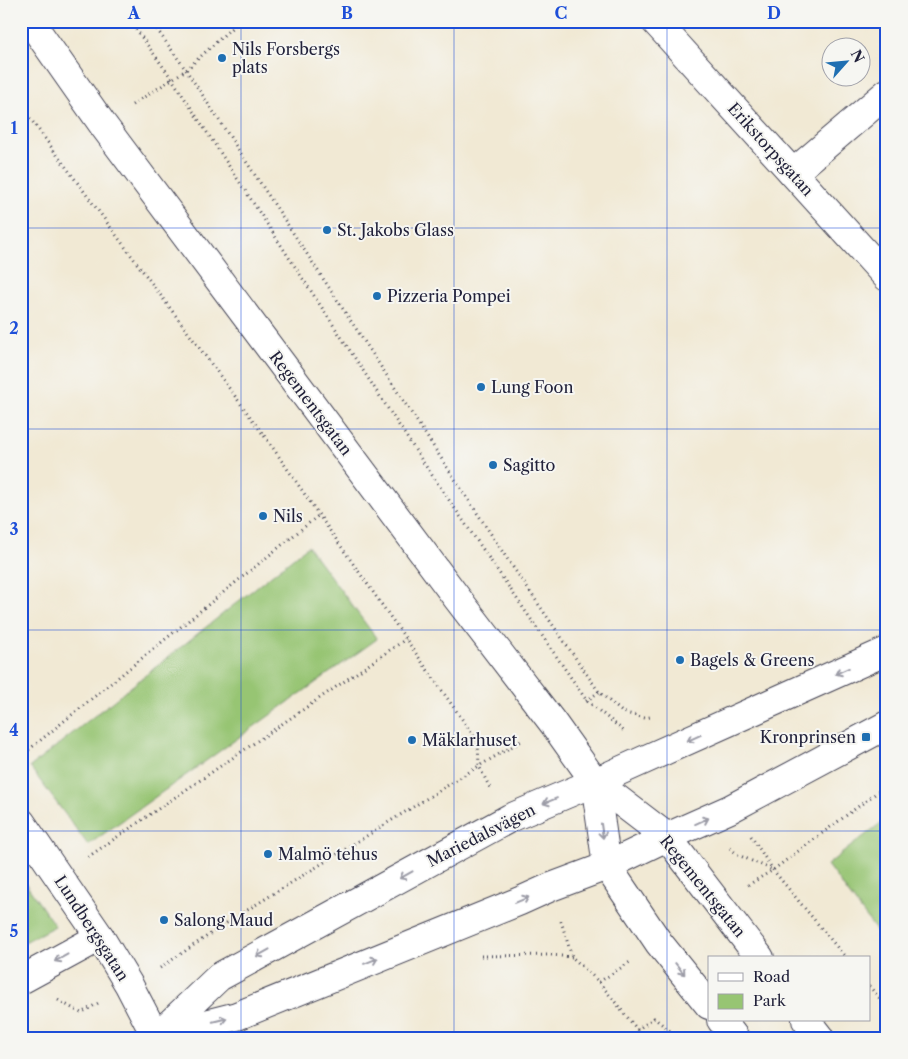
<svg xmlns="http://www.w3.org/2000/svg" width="908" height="1059" viewBox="0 0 908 1059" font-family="'Libre Caslon Text',serif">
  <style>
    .green { fill: #97c573; stroke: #5c7457 }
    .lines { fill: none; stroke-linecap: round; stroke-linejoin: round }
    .minor-casing { stroke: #414052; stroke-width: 30 }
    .major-casing { stroke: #414052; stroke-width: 30 }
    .path { stroke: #414052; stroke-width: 3; stroke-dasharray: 1 4; stroke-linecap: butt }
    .minor { stroke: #fff; stroke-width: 28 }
    .major { stroke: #fff; stroke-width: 28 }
    .oneway { stroke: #9c9ca7 }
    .grid { fill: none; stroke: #1d4ed8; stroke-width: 1; stroke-opacity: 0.55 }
    .poi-dot { fill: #1f6fb2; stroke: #f6f6f2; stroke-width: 2 }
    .labels { text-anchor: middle; stroke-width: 4; stroke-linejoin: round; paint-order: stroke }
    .poi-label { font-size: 16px; fill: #22223b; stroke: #f6f6f2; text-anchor: start }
    .street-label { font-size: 16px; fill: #22223b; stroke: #f6f6f2 }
    .neatline { fill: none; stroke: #1d4ed8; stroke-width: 2 }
    .grid-label { font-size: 16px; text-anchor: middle; font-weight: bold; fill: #1d4ed8 }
  </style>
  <rect width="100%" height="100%" fill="#f6f6f2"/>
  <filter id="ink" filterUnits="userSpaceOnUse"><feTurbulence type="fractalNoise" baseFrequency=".02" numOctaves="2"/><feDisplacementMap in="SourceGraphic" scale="10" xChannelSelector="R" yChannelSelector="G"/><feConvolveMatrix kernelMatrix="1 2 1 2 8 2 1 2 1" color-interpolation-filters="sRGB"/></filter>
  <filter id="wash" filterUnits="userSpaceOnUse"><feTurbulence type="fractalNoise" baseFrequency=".0096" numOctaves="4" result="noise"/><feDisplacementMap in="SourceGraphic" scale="20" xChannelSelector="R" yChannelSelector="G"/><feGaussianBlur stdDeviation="1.12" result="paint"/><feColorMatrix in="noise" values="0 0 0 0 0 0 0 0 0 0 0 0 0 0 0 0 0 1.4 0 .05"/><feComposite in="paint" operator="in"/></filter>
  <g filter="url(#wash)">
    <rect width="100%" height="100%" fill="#f1e9d4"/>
    <g class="green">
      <path d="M 308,546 L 377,639 L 88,845 L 30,767 Z"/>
      <path d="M 887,818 L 887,945 L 827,865 Z"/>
      <path d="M 21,877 L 55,926 L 21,944 Z"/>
    </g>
  </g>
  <g filter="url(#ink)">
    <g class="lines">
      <defs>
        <g id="minor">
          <path d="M 30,21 L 103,125 L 457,598 L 553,723 L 595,782"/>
          <path d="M 655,21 L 887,277"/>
          <path d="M 793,173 L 887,93"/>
          <path d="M 21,822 L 100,937 L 129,985 L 156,1037"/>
          <path d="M 21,980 L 100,937"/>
        </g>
        <g id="major">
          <path d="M 595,782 L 607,866 L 659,943 L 709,1005"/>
          <path d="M 595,782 L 667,837 L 760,958"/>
          <path d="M 721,1020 L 735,1038"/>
          <path d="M 806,1020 L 820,1038"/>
          <path d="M 158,1036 L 237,1016 L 520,901 L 551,887 L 607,866 L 667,837 L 730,809 L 887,725"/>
          <path d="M 156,1037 L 219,977 L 510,818 L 595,782 L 887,651"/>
        </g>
      </defs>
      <use href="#minor" class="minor-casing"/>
      <use href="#major" class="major-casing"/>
      <g class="path">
        <path d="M 130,21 L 172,79 L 423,462 L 587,701 L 624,731"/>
        <path d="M 151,21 L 186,70 L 508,560 L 599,692 L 622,712 L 645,718 L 650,717"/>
        <path d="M 132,105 L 186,70 L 239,21"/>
        <path d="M 21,106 L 271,445 L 319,515 L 478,742 L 479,766 L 490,788"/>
        <path d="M 586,701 L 599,692"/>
        <path d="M 21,756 L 319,515"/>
        <path d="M 751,836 L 773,870 L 846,958"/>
        <path d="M 730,848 L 738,855 L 773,870"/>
        <path d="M 88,857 L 406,639"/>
        <path d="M 748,885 L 773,870 L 887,785"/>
        <path d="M 561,921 L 572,957 L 599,982 L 644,1038"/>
        <path d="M 229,922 L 242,925"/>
        <path d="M 481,956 L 551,955 L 572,957"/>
        <path d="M 160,968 L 228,922 L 479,766 L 523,740"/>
        <path d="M 599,982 L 630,962"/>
        <path d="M 869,986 L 887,1007"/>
        <path d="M 58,1000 L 81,1013 L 100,1002"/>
        <path d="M 637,1030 L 654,1018 L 679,1038"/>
      </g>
      <use href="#minor" class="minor"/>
      <use href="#major" class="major"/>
    </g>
    <defs><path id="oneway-shaft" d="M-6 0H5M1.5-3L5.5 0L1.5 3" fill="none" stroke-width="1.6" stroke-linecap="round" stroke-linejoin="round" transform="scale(1.25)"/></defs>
    <g class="oneway">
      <use href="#oneway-shaft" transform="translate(842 671) rotate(156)"/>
      <use href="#oneway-shaft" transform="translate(694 738) rotate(156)"/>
      <use href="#oneway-shaft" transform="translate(550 801) rotate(158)"/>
      <use href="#oneway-shaft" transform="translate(702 821) rotate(-24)"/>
      <use href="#oneway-shaft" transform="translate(602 831) rotate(82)"/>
      <use href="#oneway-shaft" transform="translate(406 875) rotate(151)"/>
      <use href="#oneway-shaft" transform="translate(522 900) rotate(-23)"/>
      <use href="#oneway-shaft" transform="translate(263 953) rotate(151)"/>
      <use href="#oneway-shaft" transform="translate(61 958) rotate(151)"/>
      <use href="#oneway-shaft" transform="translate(371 961) rotate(-22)"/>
      <use href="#oneway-shaft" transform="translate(680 969) rotate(51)"/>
      <use href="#oneway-shaft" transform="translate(220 1020) rotate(-14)"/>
    </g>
  </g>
  <path class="grid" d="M 241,21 L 241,1038M 454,21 L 454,1038M 667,21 L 667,1038M 21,228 L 887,228M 21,429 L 887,429M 21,630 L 887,630M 21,831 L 887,831"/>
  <g class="poi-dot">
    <circle cx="222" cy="58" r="5"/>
    <circle cx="327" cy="230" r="5"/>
    <circle cx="377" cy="296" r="5"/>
    <circle cx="481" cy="387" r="5"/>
    <circle cx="493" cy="465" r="5"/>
    <circle cx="263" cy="516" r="5"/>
    <circle cx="680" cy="660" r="5"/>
    <rect x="861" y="732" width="10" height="10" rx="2.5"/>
    <circle cx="412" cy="740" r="5"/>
    <circle cx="268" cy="854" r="5"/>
    <circle cx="164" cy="920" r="5"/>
  </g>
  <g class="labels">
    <g class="poi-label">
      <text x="232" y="55">Nils Forsbergs<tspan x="232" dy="18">plats</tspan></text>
      <text x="337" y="236">St. Jakobs Glass</text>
      <text x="387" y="302">Pizzeria Pompei</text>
      <text x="491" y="393">Lung Foon</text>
      <text x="503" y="471">Sagitto</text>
      <text x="273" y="522">Nils</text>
      <text x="690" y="666">Bagels &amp; Greens</text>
      <text x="856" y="743" text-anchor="end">Kronprinsen</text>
      <text x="422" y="746">Mäklarhuset</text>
      <text x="278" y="860">Malmö tehus</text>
      <text x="174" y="926">Salong Maud</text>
    </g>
    <g class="street-label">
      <text transform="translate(771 149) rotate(48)" y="6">Erikstorpsgatan</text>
      <text transform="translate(311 403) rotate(53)" y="6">Regementsgatan</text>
      <text transform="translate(481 835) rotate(-27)" y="6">Mariedalsvägen</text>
      <text transform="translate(703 886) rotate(51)" y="6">Regementsgatan</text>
      <text transform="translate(92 928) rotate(57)" y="6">Lundbergsgatan</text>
    </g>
  </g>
  <rect width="908" height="1059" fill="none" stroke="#f6f6f2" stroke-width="55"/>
  <rect x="708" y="956" width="162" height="65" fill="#f6f6f2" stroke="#a1a1a9"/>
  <rect x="718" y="973" width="25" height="8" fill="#ffffff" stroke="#a1a1a9"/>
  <text x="753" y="982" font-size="15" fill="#22223b">Road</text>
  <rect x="718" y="994" width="25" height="15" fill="#97c573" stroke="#a1a1a9"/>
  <text x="753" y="1006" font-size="15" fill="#22223b">Park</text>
  <g transform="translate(846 62) rotate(63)"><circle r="24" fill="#f6f6f2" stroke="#a1a1a9"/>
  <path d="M0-4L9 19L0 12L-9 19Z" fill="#1f6fb2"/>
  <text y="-8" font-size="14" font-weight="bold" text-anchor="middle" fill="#22223b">N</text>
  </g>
  <rect x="28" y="28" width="852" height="1004" class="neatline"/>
  <g class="grid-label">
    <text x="134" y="19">A</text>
    <text x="347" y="19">B</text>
    <text x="561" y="19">C</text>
    <text x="774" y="19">D</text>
    <text x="14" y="134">1</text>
    <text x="14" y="334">2</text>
    <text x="14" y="535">3</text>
    <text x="14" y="736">4</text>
    <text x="14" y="937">5</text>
  </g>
</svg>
